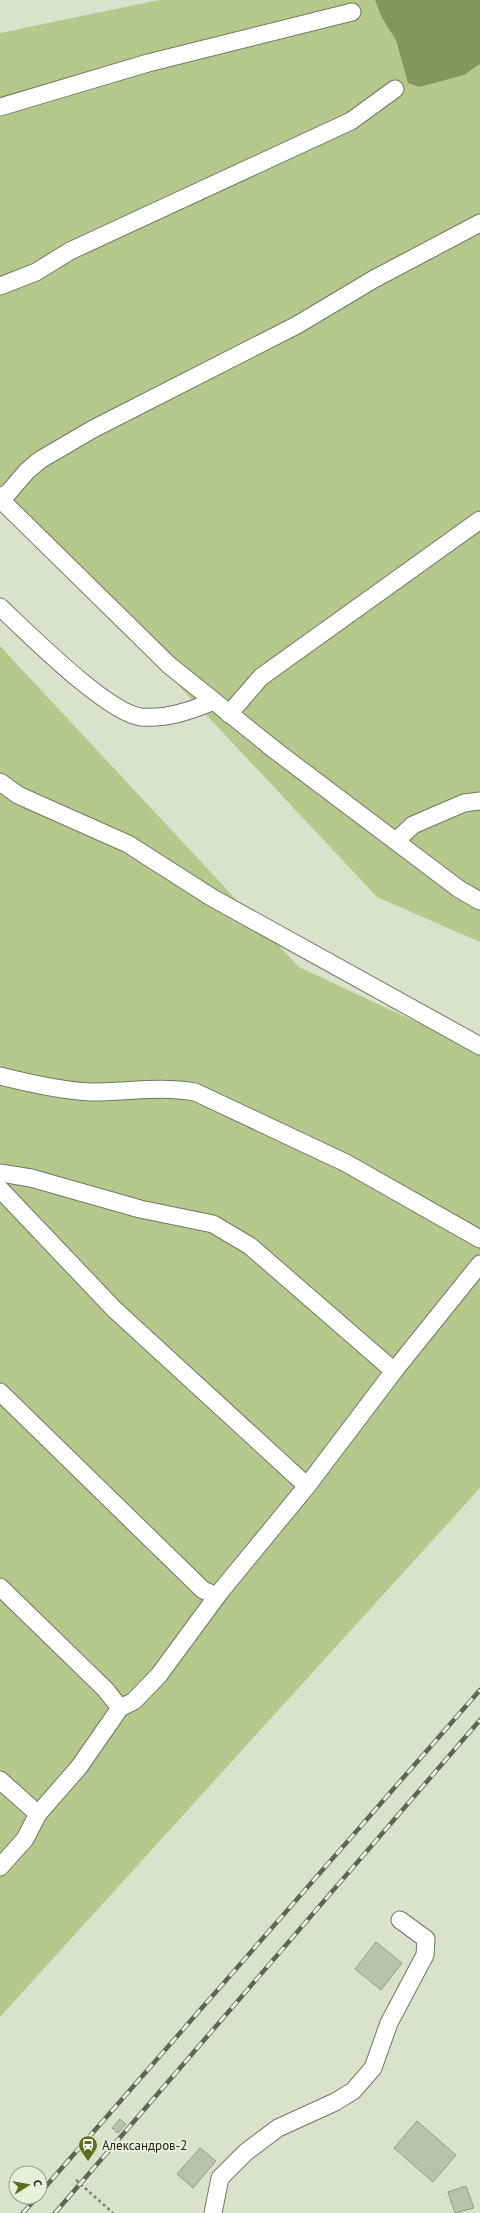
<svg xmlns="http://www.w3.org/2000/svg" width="480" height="2213" viewBox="0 0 480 2213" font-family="'PT Sans',sans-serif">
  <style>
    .green { fill: #b6c98c }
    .water { fill: #85965b }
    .building { fill: #bac2ac; stroke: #969d88 }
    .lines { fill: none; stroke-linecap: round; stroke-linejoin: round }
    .minor-casing { stroke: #707763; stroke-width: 19 }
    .path { stroke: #7d8273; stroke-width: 2.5; stroke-dasharray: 3 3; stroke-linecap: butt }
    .minor { stroke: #fff; stroke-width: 17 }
    .rail-casing { stroke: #5f6457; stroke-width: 4.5 }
    .rail { stroke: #e8f0d9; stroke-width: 3; stroke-dasharray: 9; stroke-linecap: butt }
    .labels { text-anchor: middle; stroke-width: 4; stroke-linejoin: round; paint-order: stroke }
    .poi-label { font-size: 13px; fill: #21241c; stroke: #e8f0d9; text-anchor: start }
  </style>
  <rect width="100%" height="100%" fill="#dbe2cc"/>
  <g class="green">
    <path d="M 159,0 L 480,0 L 480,942 L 377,897 L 0,495 L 0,33 Z"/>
    <path d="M 0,646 L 299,967 L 480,1052 L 480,1488 L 0,2017 Z"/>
  </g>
  <path class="water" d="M 375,0 L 480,0 L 480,64 L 464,75 L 419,87 L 408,83 L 396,40 L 382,18 Z"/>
  <g class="building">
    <path d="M 376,1942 L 402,1963 L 381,1990 L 355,1969 Z"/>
    <path d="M 120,2119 L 126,2124 L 118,2133 L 112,2128 Z"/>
    <path d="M 417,2121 L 456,2155 L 433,2182 L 394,2148 Z"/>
    <path d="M 200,2148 L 216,2161 L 193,2188 L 177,2174 Z"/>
    <path d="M 466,2186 L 474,2208 L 455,2213 L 448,2192 Z"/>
  </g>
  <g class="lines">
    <defs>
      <g id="minor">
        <path d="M 0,107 L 148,63 L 352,12"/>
        <path d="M 0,286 L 36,272 L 70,251 L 351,121 L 395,89"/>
        <path d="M 0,497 L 8,493 L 27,471 L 40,460 L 93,429 L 297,325 L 374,279 L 480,223"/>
        <path d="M 0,499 L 169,665 L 276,751 L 459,889 L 480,901"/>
        <path d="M 0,607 C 27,632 107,713 141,717 C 167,719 190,711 214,701"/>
        <path d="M 229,714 L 261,677 L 480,520"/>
        <path d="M 0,782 L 18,795 L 128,844 L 211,897 L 480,1046"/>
        <path d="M 396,841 L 413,825 L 464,803 L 480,801"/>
        <path d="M 0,1076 C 28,1083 62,1091 91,1092 C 126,1092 160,1086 195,1092 L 346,1163 L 480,1239"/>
        <path d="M 0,1173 L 31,1178 L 140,1209 L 213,1224 L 250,1246 L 394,1371"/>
        <path d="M 0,1189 L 114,1309 L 307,1486"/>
        <path d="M 0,1392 L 203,1590 L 217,1596"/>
        <path d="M 0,1587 L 105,1689 L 120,1708"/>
        <path d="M 0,1780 L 38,1814"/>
        <path d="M 0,1867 L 25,1839 L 38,1814 L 79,1767 L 120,1708 L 134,1701 L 159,1675 L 220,1592 L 307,1486 L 394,1371 L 480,1264"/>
        <path d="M 213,2213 L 220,2178 L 246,2152 L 278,2128 L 335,2102 L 353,2091 L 373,2068 L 389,2023 L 425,1955 L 426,1939 L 400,1920"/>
      </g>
    </defs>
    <use href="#minor" class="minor-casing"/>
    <path class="path" d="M 76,2180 L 113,2213"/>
    <use href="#minor" class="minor"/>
    <defs>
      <g id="rail">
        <path d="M 40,2193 L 480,1690"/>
        <path d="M 23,2213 L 37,2197"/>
        <path d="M 55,2213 L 480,1720"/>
      </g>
    </defs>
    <use href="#rail" class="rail-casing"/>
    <use href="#rail" class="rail"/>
  </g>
  <defs>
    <symbol id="station-pin" viewBox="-11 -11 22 30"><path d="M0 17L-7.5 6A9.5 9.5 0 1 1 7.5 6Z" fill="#5c6f1e" stroke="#e8f0d9"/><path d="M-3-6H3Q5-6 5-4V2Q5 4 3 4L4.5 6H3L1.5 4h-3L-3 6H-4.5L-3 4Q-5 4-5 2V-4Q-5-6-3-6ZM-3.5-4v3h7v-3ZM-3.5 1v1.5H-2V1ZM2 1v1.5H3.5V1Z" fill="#fff"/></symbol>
  </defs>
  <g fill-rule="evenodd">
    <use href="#station-pin" x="77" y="2134" width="22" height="30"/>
  </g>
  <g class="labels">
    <g class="poi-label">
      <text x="102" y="2150">Александров-2</text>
    </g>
  </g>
  <g transform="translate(28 2185) rotate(79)"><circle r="19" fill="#e8f0d9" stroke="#989e8d"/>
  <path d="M0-3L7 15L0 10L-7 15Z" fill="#5c6f1e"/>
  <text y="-6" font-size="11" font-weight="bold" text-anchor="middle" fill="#21241c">С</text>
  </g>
</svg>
